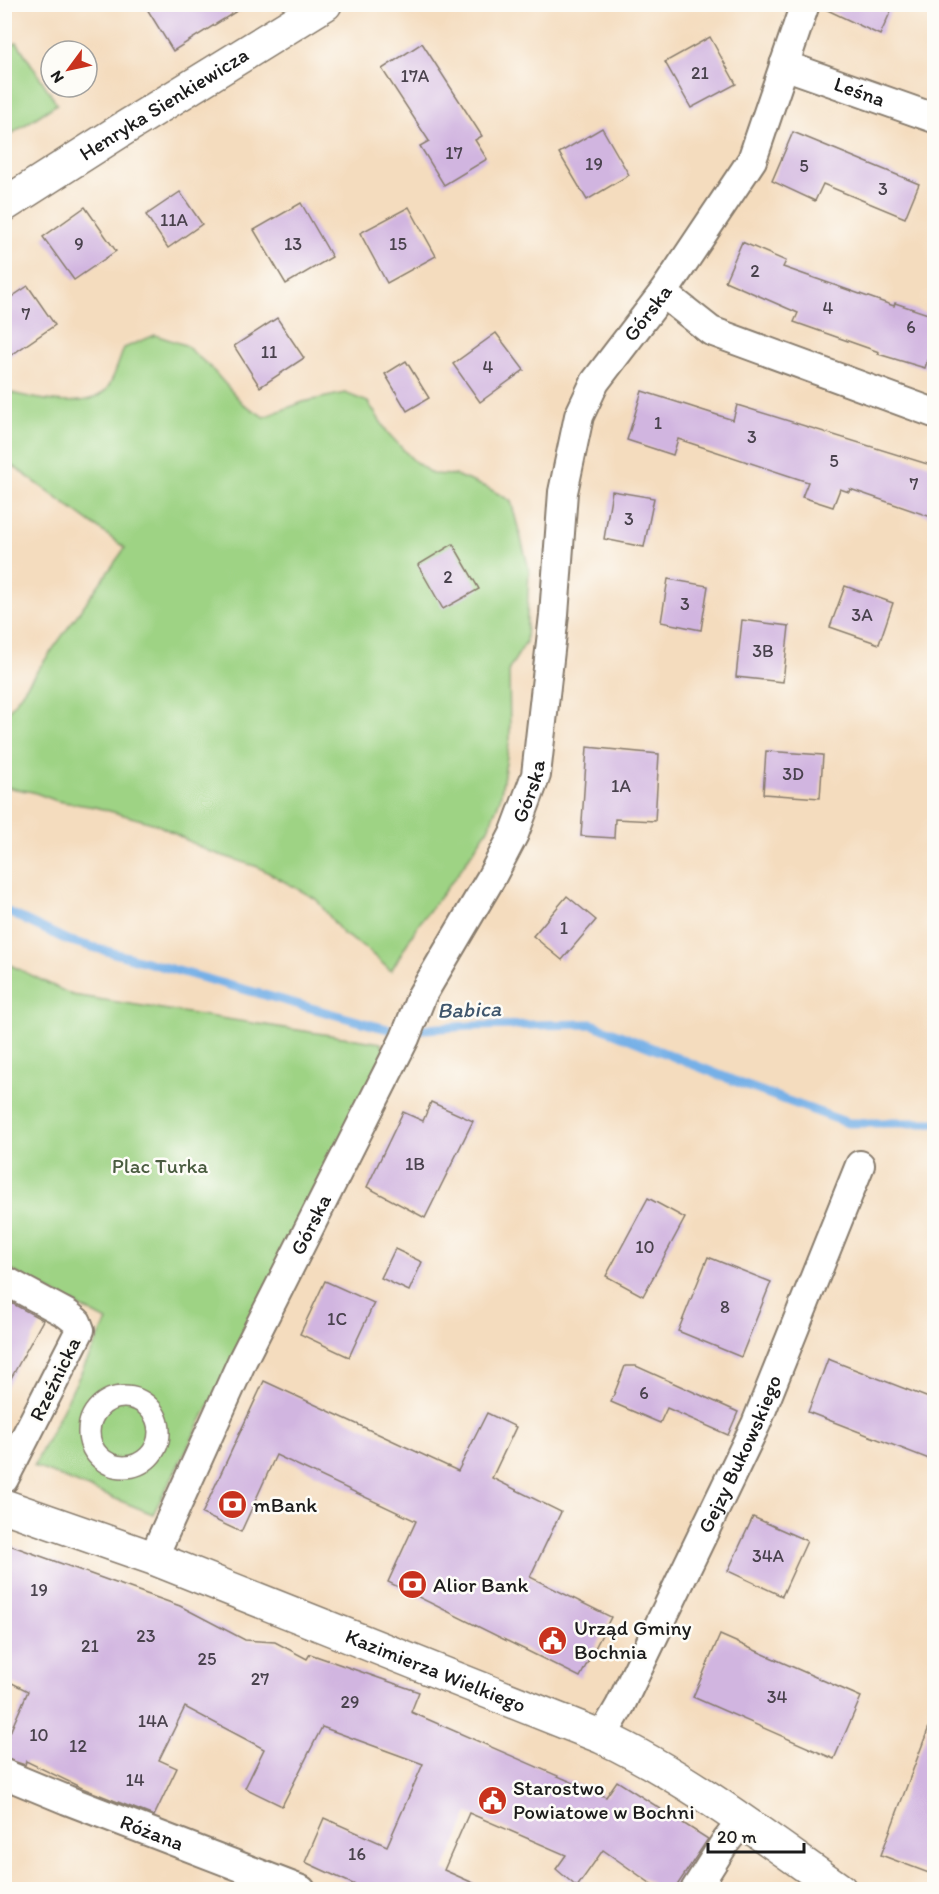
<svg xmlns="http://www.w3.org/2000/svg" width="939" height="1894" viewBox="0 0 939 1894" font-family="Itim,sans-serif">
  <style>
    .green { fill: #9ed384; stroke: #5d7850; stroke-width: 1.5 }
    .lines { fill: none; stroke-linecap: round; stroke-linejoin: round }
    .stream { stroke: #76b0e7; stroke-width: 9 }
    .building { fill: #d1b5e0 }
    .pedestrian-casing { stroke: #887c6d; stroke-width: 24 }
    .minor-casing { stroke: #887c6d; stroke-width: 32 }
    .tertiary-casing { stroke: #887c6d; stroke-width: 36 }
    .pedestrian { stroke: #fff; stroke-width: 21 }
    .minor { stroke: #fff; stroke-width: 28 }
    .tertiary { stroke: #fff; stroke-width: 33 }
    .labels { text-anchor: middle; stroke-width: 5; stroke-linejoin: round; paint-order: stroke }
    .number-label { font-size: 18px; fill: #49424d }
    .street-label { font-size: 21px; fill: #1c1c1c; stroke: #fdfcf7 }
    .park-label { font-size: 21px; fill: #4a5c40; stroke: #fdfcf7 }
    .poi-label { font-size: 21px; fill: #1c1c1c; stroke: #fdfcf7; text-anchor: start }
    .water-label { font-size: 22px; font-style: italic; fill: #40576d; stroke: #fdfcf7 }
  </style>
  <rect width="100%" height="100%" fill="#fdfcf7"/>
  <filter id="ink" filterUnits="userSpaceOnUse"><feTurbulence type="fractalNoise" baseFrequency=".0167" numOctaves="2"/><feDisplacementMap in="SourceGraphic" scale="12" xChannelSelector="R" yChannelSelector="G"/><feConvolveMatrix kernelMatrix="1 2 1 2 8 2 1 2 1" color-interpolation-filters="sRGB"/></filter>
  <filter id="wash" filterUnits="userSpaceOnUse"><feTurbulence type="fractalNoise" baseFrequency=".008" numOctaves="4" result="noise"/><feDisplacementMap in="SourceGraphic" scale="24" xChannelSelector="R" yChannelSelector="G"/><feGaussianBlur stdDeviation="1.35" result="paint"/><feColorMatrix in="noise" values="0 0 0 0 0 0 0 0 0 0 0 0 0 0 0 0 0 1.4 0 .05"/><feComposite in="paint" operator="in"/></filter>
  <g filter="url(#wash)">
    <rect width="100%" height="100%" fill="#f4dcbe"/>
    <g class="green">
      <path d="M 17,42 L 57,104 L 5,138 L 5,50 Z"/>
      <path d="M 155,335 L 185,345 L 211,368 L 243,404 L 264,417 L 303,402 L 345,393 L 368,402 L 388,433 L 413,460 L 432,474 L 455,475 L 488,488 L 511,501 L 529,569 L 526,642 L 509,669 L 510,738 L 500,799 L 488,829 L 457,875 L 418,925 L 391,971 L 364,947 L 343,934 L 316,899 L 258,867 L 208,851 L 156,824 L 95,807 L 57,801 L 33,792 L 5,787 L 5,716 L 125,548 L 5,460 L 5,391 C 29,398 84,411 105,391 C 112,385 120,358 124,348 Z"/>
      <path d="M 4,962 L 72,995 L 381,1043 L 389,1059 L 153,1514 L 34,1466 L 107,1321 L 5,1267 Z"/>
    </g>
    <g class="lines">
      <path class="stream" d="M 4,910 L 67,940 L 372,1025 L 396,1031 L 470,1026 L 592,1024 L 747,1086 L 848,1123 L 934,1123"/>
    </g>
    <g id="blocks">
      <g class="building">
        <path d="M 144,4 L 248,4 L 173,51 Z"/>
        <path d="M 821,4 L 894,4 L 880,35 L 821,7 Z"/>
        <path d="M 710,37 L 736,84 L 691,108 L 665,62 Z"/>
        <path d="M 422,43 L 482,136 L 475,140 L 487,159 L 444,185 L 420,146 L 429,141 L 382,69 Z"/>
        <path d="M 602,128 L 629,175 L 587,200 L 559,153 Z"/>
        <path d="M 793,132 L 919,184 L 905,218 L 823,184 L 815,201 L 772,181 Z"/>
        <path d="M 180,192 L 202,224 L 168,248 L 146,215 Z"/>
        <path d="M 301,203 L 332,257 L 286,284 L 254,230 Z"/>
        <path d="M 85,207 L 116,251 L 74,280 L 43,237 Z"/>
        <path d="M 409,207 L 436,256 L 387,283 L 360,233 Z"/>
        <path d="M 742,242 L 786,261 L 783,267 L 894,306 L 895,303 L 934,316 L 934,339 L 925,368 L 878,354 L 879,352 L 794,322 L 798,313 L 725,281 Z"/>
        <path d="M 28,286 L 55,325 L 4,360 L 4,302 Z"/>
        <path d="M 277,318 L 304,358 L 260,387 L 234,346 Z"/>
        <path d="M 496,333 L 524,370 L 480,402 L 453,364 Z"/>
        <path d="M 406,361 L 429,398 L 407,411 L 385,374 Z"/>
        <path d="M 642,391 L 733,420 L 737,405 L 934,466 L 934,518 L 850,489 L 849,492 L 840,489 L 833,507 L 802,497 L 808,482 L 678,439 L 673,455 L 627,440 Z"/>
        <path d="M 612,491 L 654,498 L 644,547 L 604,539 Z"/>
        <path d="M 453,544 L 479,589 L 443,609 L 418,565 Z"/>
        <path d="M 668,579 L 708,586 L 701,630 L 661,622 Z"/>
        <path d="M 845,586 L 893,603 L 879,644 L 830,627 Z"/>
        <path d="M 742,620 L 789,626 L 783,682 L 736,677 Z"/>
        <path d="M 587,747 L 659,754 L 655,821 L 615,819 L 614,838 L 581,836 Z"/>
        <path d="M 766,751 L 823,755 L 820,798 L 763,794 Z"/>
        <path d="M 567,896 L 596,920 L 562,960 L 533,936 Z"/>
        <path d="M 431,1102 L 473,1121 L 425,1218 L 367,1187 L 403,1112 L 423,1121 Z"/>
        <path d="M 648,1198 L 685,1218 L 643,1296 L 606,1276 Z"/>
        <path d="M 395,1249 L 422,1262 L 409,1291 L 381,1278 Z"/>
        <path d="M 708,1257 L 771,1282 L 741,1357 L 678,1331 Z"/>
        <path d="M 325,1281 L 374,1303 L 349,1357 L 300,1334 Z"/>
        <path d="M 4,1299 L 43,1320 L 4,1391 Z"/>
        <path d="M 828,1359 L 934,1400 L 934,1461 L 808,1412 Z"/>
        <path d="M 625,1366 L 636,1366 L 738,1412 L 728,1435 L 667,1408 L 660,1423 L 611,1402 Z"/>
        <path d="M 264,1381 L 458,1471 L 487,1413 L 516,1427 L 492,1478 L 561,1512 L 530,1577 L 611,1617 L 580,1677 L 388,1582 L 416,1521 L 276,1455 L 241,1532 L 202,1514 Z"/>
        <path d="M 753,1517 L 807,1541 L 782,1596 L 728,1571 Z"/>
        <path d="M 4,1543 L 180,1606 L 245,1640 L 275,1642 L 307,1659 L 310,1654 L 419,1692 L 411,1712 L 606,1797 L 617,1781 L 708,1839 L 674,1890 L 660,1890 L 603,1850 L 577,1887 L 556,1869 L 566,1855 L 469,1813 L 444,1870 L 489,1890 L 366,1890 L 305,1862 L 324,1818 L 387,1846 L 423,1764 L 322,1727 L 282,1806 L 245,1788 L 264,1749 L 185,1707 L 159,1760 L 177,1768 L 154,1816 L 82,1788 L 26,1761 L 25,1765 L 4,1758 L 4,1746 L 28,1691 L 4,1679 Z"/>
        <path d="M 720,1635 L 861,1697 L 834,1759 L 693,1697 Z"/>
        <path d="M 932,1719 L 934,1719 L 934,1875 L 881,1855 Z"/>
      </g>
    </g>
  </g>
  <g filter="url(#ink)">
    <use href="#blocks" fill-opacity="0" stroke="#887c6d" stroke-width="1.5"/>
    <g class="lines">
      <defs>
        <circle id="pedestrian" cx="124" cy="1432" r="35"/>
        <g id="minor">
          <path id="s1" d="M 784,65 L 934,118"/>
          <path d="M 663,293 L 711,331 L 934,413"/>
          <path d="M 4,1280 L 67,1314 L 77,1322 L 80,1330 L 4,1479"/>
          <path id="s2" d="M 153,1558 L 243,1359 L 405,1038 L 422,995 L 491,878 L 514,834 L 536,775 L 554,615 L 563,492 L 579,416 L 595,382 L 663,293 L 752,160 L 805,4"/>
          <path id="s3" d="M 602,1737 L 620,1706 L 756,1424 L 860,1165"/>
          <path id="s4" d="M 4,1774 L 67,1800 L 301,1890"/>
          <path d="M 695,1890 L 724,1844 L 742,1821"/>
        </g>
        <g id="tertiary">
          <path id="s5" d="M 4,205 L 123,129 L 325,4"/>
          <path id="s6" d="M 4,1506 L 153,1558 L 602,1737 C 687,1777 763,1836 840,1890"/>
        </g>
      </defs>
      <use href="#pedestrian" class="pedestrian-casing"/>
      <use href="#minor" class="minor-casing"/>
      <use href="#tertiary" class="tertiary-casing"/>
      <use href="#pedestrian" class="pedestrian"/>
      <use href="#minor" class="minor"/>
      <use href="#tertiary" class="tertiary"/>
    </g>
  </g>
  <defs>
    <symbol id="bank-disc" viewBox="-11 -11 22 22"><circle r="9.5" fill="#c8321e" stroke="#fdfcf7"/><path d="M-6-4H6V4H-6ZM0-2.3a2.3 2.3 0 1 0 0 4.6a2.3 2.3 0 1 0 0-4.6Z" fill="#fff"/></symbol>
    <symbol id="civic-disc" viewBox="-11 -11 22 22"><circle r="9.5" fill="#c8321e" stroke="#fdfcf7"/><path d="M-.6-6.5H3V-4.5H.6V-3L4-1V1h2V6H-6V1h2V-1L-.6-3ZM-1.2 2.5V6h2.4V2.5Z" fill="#fff"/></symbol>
  </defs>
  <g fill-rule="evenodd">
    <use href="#bank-disc" x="216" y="1488" width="33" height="33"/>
    <use href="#bank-disc" x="396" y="1568" width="33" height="33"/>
    <use href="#civic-disc" x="536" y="1624" width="33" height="33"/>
    <use href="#civic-disc" x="476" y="1784" width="33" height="33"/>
  </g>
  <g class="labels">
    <g class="number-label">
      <text x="700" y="79">21</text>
      <text x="415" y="82">17A</text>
      <text x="454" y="159">17</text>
      <text x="594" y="170">19</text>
      <text x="804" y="172">5</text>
      <text x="883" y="195">3</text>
      <text x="174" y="226">11A</text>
      <text x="79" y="250">9</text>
      <text x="293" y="250">13</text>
      <text x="398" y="250">15</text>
      <text x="755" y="277">2</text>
      <text x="828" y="314">4</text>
      <text x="26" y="320">7</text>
      <text x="911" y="333">6</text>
      <text x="269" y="358">11</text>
      <text x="488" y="373">4</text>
      <text x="658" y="429">1</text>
      <text x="752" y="443">3</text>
      <text x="834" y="467">5</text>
      <text x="914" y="490">7</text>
      <text x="629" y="525">3</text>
      <text x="448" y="583">2</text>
      <text x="685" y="610">3</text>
      <text x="862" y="621">3A</text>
      <text x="763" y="657">3B</text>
      <text x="793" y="780">3D</text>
      <text x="621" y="792">1A</text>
      <text x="564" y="934">1</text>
      <text x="415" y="1170">1B</text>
      <text x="645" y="1253">10</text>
      <text x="725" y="1313">8</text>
      <text x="337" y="1325">1C</text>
      <text x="644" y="1399">6</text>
      <text x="768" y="1562">34A</text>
      <text x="39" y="1596">19</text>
      <text x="146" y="1642">23</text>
      <text x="90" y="1652">21</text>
      <text x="207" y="1665">25</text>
      <text x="260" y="1685">27</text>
      <text x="777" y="1703">34</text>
      <text x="350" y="1708">29</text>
      <text x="153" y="1727">14A</text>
      <text x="39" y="1741">10</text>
      <text x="78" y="1752">12</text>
      <text x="135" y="1786">14</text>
      <text x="357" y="1860">16</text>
    </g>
    <g class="street-label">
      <text dy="7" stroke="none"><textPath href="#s1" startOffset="80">Leśna</textPath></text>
      <text dy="7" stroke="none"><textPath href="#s5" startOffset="189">Henryka Sienkiewicza</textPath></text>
      <text dy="7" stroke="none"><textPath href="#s2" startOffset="1359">Górska</textPath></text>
      <text dy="7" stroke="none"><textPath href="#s2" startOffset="855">Górska</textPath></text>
      <text dy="7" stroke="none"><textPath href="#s2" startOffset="369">Górska</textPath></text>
      <text transform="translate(55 1379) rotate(-64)" y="7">Rzeźnicka</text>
      <text dy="7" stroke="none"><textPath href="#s3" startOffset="315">Gejzy Bukowskiego</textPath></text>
      <text dy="7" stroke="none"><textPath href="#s6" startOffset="462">Kazimierza Wielkiego</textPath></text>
      <text dy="7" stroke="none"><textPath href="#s4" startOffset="159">Różana</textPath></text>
    </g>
    <g class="park-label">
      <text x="160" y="1173">Plac Turka</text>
    </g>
    <g class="poi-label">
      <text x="253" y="1512">mBank</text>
      <text x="433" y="1592">Alior Bank</text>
      <text x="574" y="1635">Urząd Gminy<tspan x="574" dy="24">Bochnia</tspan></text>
      <text x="513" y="1795">Starostwo<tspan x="513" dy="24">Powiatowe w Bochni</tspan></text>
    </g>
    <g class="water-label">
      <text transform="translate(469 1009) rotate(-2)" y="8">Babica</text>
    </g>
  </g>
  <rect width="939" height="1894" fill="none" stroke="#fdfcf7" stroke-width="24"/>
  <g transform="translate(69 69) rotate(237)"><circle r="28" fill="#fdfcf7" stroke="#a3a29f" stroke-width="1.5"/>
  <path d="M0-4.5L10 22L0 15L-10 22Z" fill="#c8321e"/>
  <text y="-9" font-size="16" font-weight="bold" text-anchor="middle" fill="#1c1c1c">N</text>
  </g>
  <path d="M708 1843v9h96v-9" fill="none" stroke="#1c1c1c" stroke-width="3"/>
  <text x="717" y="1843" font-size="18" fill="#1c1c1c" stroke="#fdfcf7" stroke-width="4.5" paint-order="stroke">20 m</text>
</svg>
